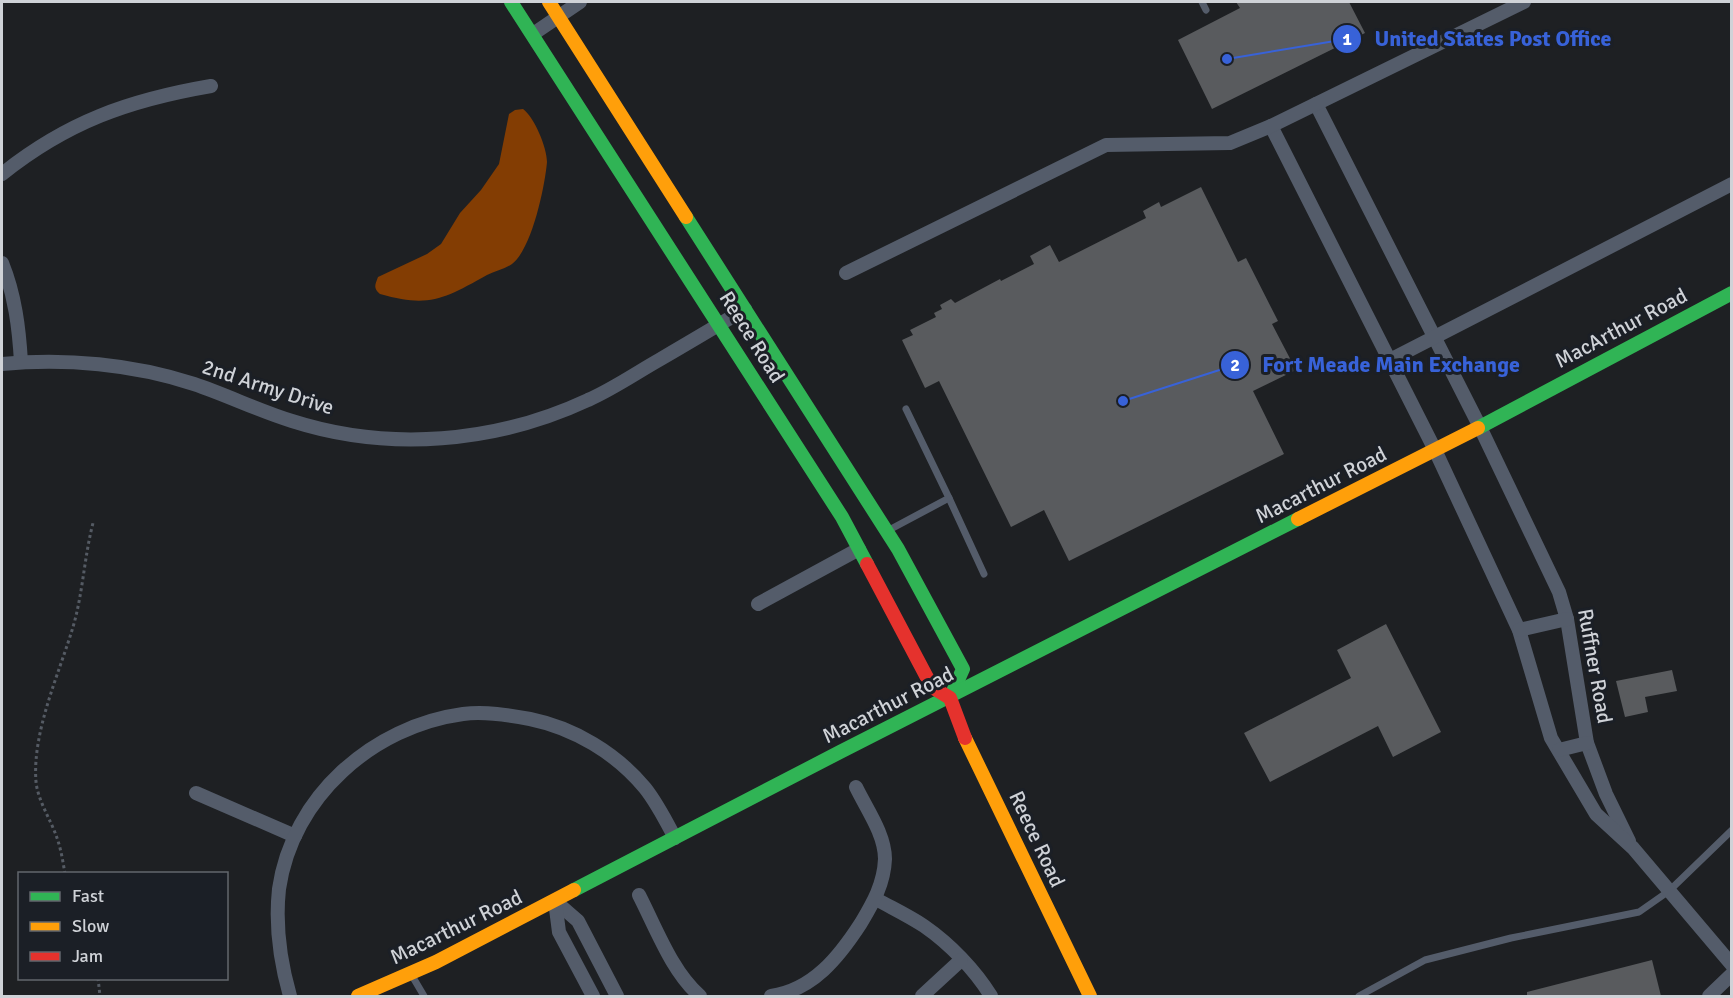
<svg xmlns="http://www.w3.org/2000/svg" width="1733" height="998" viewBox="0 0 1733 998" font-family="Signika,sans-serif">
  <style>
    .water { fill: #833d03 }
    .building { fill: #595b5e }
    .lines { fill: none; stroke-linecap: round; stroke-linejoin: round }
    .path { stroke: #555b64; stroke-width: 3; stroke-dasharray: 3 3; stroke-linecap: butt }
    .lane { stroke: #545c6a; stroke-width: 7 }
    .street { stroke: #545c6a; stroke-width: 14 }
    .fast { stroke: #30b455; stroke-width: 14 }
    .slow { stroke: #ff9f0a; stroke-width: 14 }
    .jam { stroke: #e5322d; stroke-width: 14 }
    .labels { text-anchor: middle; stroke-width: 6; stroke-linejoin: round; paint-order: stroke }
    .street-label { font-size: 21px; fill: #cfd2d7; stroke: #1b1f26 }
    .leader { fill: none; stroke: #3862d8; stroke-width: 2 }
    .callout-dot { fill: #3862d8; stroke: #1b1f26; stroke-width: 2 }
    .mark-label { font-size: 18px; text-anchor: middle; font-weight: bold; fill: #fff }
    .callout-label { font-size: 22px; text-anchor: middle; font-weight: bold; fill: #3862d8; stroke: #1b1f26; stroke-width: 6; stroke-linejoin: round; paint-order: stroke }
  </style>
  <rect width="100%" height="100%" fill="#1e2023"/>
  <path class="water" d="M 523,109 C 534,117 547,147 547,162 C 545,186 532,249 512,264 C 505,269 495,271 487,275 C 444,299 429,308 380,294 C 373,288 375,285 378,277 L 427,254 L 441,244 L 460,213 L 481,190 L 499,164 L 509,114 L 515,110 Z"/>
  <g class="building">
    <path d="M 1236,2 L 1349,2 L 1365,33 L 1212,109 L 1178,40 L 1240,8 Z"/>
    <path d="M 1201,187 L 1238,262 L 1246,258 L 1278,321 L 1272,324 L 1296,370 L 1253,391 L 1284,454 L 1069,561 L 1044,510 L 1011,527 L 939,381 L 925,388 L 902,340 L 913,335 L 910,330 L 936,317 L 934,313 L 942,309 L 940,305 L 951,299 L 955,303 L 1000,279 L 1001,281 L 1034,264 L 1030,256 L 1050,245 L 1059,262 L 1146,218 L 1143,211 L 1159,202 L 1161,207 Z"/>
    <path d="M 1386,624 L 1441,732 L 1393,757 L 1378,726 L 1270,782 L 1244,733 L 1351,678 L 1337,650 Z"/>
    <path d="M 1672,670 L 1677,691 L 1645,697 L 1648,712 L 1625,717 L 1616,681 Z"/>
    <path d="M 1652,960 L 1661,996 L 1527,996 L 1527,992 Z"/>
  </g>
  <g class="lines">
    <g class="path">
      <path d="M 65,874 C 63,862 61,849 57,838 C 51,820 38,801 36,782 C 32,732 59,674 73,627 C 83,593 84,558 93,523"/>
      <path d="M 98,978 L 100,996"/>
    </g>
    <g class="lane">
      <path d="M 1202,2 L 1206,10"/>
      <path d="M 949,498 L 984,574"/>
      <path d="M 889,530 L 949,498 L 906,409"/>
      <path d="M 411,974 L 424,996"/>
      <path d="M 1359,996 L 1425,960 L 1511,938 L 1639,912 L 1669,891 L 1732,830"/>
    </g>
    <g class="street">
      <path d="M 533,34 L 580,2"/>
      <path d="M 1316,104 L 1480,427 L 1559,592 L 1567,619 L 1587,743 L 1606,794 L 1629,841"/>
      <path d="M 1271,126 L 1435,450 L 1519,630 L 1551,738 L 1596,814 L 1633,848 L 1732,965"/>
      <path d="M 2,174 C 67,122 129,100 211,86"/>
      <path d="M 2,263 C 15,295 19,328 21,362"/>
      <path d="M 846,273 L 1106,145 L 1230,143 L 1271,126 L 1524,2"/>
      <path d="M 1390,360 L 1732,184"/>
      <path d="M 2,364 C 65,358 133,364 194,384 C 227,395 259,411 292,421 C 389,452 496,443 588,400 C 613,389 636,373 659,360 C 688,343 717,326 745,309"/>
      <path d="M 758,604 L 859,549"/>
      <path d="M 1519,630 L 1567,619"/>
      <path d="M 1559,750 L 1587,743"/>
      <path d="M 196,793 L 295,836"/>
      <path d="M 639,895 C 656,928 672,972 700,996"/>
      <path d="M 876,899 C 892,908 909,916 924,926 C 950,944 975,970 991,996"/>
      <path d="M 555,901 L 578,921 L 617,996"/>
      <path d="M 555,901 L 559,932 L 593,996"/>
      <path d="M 290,996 C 280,961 275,926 279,889 C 292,797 373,726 463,714 C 485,711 509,715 530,719 C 574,728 616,753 645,788 C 657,803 666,821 675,838"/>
      <path d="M 771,996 C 813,990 839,957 861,923 C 873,903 884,884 885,859 C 885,834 866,808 856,787"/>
      <path d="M 922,996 L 961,960"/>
      <path d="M 1709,996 L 1732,974"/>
    </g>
    <g class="fast">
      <path d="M 511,2 L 842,517 L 867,564"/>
      <path d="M 686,217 L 898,549 L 963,669 L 950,698"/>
      <path d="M 1478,428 L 1732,293"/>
      <path d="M 574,890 L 840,752 L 1298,519"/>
    </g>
    <g class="slow">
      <path d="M 549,2 L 686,217"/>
      <path d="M 1298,519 L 1478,428"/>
      <path d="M 965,738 L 1090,996"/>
      <path d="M 358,996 L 436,962 L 574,890"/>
    </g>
    <path class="jam" d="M 867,564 L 932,687 L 950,698 L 965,738"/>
  </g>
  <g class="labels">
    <g class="street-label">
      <text transform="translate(1621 328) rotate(-28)" y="7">MacArthur Road</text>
      <text transform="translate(752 337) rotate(58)" y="7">Reece Road</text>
      <text transform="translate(268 387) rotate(18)" y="7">2nd Army Drive</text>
      <text transform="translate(1321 485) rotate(-27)" y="7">Macarthur Road</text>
      <text transform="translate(1595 666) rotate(80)" y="7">Ruffner Road</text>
      <text transform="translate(888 705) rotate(-27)" y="7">Macarthur Road</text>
      <text transform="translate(1037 839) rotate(65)" y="7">Reece Road</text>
      <text transform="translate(456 927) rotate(-26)" y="7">Macarthur Road</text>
    </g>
  </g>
  <path class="leader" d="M1227 59L1347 39M1123 401L1235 365"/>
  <g class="callout-dot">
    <circle cx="1227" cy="59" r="6"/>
    <circle cx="1123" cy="401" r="6"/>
    <circle cx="1347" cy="39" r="15"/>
    <circle cx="1235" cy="365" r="15"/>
  </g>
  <g class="mark-label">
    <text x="1347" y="45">1</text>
    <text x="1235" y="371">2</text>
  </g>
  <g class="callout-label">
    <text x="1493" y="46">United States Post Office</text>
    <text x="1391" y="372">Fort Meade Main Exchange</text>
  </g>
  <rect width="1733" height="998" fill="none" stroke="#cfd2d7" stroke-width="6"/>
  <rect x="18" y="872" width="210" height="108" fill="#1b1f26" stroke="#63676d" stroke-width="1.5"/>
  <rect x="30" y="892" width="30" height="9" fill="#30b455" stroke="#63676d" stroke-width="1.5"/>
  <text x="72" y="902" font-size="18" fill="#cfd2d7">Fast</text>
  <rect x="30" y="922" width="30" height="9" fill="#ff9f0a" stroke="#63676d" stroke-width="1.5"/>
  <text x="72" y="932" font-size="18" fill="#cfd2d7">Slow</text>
  <rect x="30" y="952" width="30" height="9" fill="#e5322d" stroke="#63676d" stroke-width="1.5"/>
  <text x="72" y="962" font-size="18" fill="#cfd2d7">Jam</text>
</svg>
